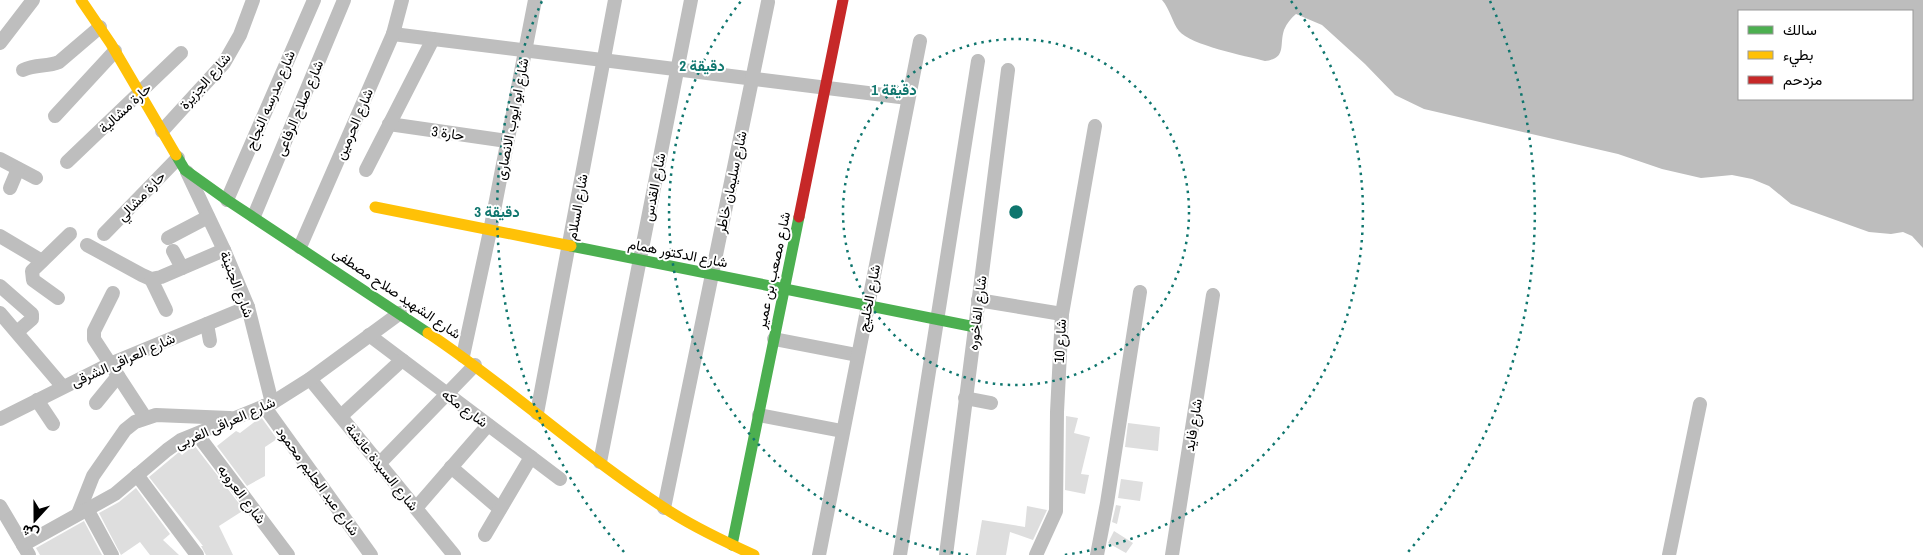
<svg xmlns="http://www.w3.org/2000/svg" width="1923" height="555" viewBox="0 0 1923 555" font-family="'Archivo Narrow',Vazirmatn,sans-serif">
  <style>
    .water { fill: #bdbdbd; fill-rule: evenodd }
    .building { fill: #dedede }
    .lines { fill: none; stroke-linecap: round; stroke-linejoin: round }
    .street { stroke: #bebebe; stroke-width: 14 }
    .fast { stroke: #4caf50; stroke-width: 11 }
    .slow { stroke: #ffc107; stroke-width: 11 }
    .jam { stroke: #c62828; stroke-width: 11 }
    .ring { fill: none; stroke: #0f766e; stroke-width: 2.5; stroke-dasharray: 2.5 5 }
    .labels { text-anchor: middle; stroke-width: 4; stroke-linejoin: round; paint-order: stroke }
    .street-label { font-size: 14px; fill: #000; stroke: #fff }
    .centre { fill: #0f766e; stroke: #fff; stroke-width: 2.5 }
    .ring-label { font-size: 15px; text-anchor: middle; font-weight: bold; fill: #0f766e; stroke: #fff; stroke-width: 4; stroke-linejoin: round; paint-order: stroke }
  </style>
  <rect width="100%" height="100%" fill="#fff"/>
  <path class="water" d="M 1162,0 L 1923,0 L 1923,248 L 1912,236 L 1903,232 L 1891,234 L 1869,232 L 1791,204 L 1769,186 L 1752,179 L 1732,175 L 1701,178 L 1662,169 L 1618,154 L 1424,109 L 1395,95 L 1365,64 L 1322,25 L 1296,14 C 1291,18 1287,23 1284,30 C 1279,46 1287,58 1265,61 C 1246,56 1190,45 1179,31 C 1172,22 1170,9 1162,0 ZM 1739,11 L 1912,11 L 1912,99 L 1739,99 Z"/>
  <g class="building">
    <path d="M 1066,416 L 1078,418 L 1074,433 L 1090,437 L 1081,474 L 1089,475 L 1085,494 L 1065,490 Z"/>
    <path d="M 261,417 L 277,439 L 265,447 L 265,476 L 247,486 L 217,446 L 236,431 L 240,433 Z"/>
    <path d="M 1128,423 L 1160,427 L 1158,451 L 1125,447 Z"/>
    <path d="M 194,445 L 244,510 L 219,526 L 233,555 L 206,555 L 201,546 L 203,546 L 149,477 L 179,452 L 182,455 Z"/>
    <path d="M 1121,479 L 1143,482 L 1140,501 L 1118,498 Z"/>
    <path d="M 136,488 L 170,534 L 163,540 L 179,555 L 150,555 L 140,542 L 121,555 L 99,513 L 119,502 Z"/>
    <path d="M 1116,505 L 1121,506 L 1117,524 L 1112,522 Z"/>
    <path d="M 1027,506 L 1047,510 L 1033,540 L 1010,532 L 1006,555 L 976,555 L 982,520 L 1025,527 Z"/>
    <path d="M 84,521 L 102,555 L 40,555 L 36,548 Z"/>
    <path d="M 1114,531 L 1133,543 L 1126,553 L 1108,543 Z"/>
  </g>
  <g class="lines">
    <g class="street">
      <path d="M 393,34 L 908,98"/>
      <path d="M 0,43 L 33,0"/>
      <path d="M 23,70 C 36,64 47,67 59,62 L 100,27"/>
      <path d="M 55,116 L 115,51"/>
      <path d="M 389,124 L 507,141"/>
      <path d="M 162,131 L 224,63 L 240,35 L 253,0"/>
      <path d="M 0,159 L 36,178"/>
      <path d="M 67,162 L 181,53"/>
      <path d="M 366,170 L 433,39"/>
      <path d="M 187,172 L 224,250 L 248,307 L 272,403"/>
      <path d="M 10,188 L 18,169"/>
      <path d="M 227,200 L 314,0"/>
      <path d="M 254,216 L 344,0"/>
      <path d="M 104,234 L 178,158"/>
      <path d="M 0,236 L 42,261"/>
      <path d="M 168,238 L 208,217"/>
      <path d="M 87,245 L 142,275 L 151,279 L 161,277 L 224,250"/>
      <path d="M 300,247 L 393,34 L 402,0"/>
      <path d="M 173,251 L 182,268"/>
      <path d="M 151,279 L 166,310"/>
      <path d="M 0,286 L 32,314 L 32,319 L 17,332"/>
      <path d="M 113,293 L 94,331 L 94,339 L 145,417"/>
      <path d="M 58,298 L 33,280 L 32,271 L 70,234"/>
      <path d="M 978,300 L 1062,314"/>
      <path d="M 0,313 L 63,387"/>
      <path d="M 207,324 L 210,341"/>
      <path d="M 369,335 L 560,479"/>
      <path d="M 774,339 L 857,355"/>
      <path d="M 463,356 L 490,231 L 535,0"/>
      <path d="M 310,379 L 454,555"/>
      <path d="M 965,398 L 991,403"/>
      <path d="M 37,400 L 53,424"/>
      <path d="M 96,403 L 118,376"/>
      <path d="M 264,406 L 371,555"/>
      <path d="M 537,413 L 615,0"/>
      <path d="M 759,415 L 842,431"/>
      <path d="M 341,416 L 402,360"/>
      <path d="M 0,419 L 110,364 L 248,307"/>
      <path d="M 197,434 L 288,555"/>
      <path d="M 600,462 L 691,0"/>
      <path d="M 379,464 L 475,365"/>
      <path d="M 451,467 L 500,509"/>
      <path d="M 137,475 L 197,555"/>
      <path d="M 0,506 L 29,555"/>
      <path d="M 416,508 L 488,425"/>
      <path d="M 664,508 L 768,2"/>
      <path d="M 87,509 L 112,555"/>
      <path d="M 78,514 L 93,476 L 125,430 L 135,422 L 156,415 L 230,418"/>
      <path d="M 485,535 L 531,457"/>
      <path d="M 23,545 L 115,494 L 167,450 L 181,440 L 272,403 L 310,379 L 400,313"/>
      <path d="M 819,555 L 920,41"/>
      <path d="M 900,555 L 978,61"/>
      <path d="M 946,555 L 1008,70"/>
      <path d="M 1036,555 L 1056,511 L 1057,412 L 1062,314 L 1095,126"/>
      <path d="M 1097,555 L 1107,503 L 1140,292"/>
      <path d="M 1172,555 L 1213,295"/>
      <path d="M 1669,555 L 1700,404"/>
    </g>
    <g class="fast">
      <path d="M 176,155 L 185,170 L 227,200 L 428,333"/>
      <path d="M 571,246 L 975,327"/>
      <path d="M 732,545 L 799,217"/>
    </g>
    <g class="slow">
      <path d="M 81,0 L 111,44 L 176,155"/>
      <path d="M 375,207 L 571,246"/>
      <path d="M 428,333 C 509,387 581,454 663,507 C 691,526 723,541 754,555"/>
    </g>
    <path class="jam" d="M 799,217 L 843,0"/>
  </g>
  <g class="ring">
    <circle cx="1016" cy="212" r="173"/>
    <path d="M968 555A346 346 0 0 1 741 1M1291 1A346 346 0 0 1 1064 555"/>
    <path d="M624 552A519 519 0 0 1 542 1M1490 1A519 519 0 0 1 1408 552"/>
  </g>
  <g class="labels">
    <g class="street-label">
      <text transform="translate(205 81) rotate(-49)" y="5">شارع الجزيرة</text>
      <text transform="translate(270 100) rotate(-67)" y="5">شارع مدرسه النجاح</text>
      <text transform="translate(125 108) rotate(-43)" y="5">حارة مشالية</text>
      <text transform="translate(299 108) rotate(-67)" y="5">شارع صلاح الرفاعى</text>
      <text transform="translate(512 119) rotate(-79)" y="5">شارع ابو ايوب الانصارى</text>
      <text transform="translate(354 124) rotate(-67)" y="5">شارع الحرمين</text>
      <text transform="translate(448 133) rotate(8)" y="5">حارة 3</text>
      <text transform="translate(731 182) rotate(-78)" y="5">شارع سليمان خاطر</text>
      <text transform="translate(654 187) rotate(-79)" y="5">شارع القدس</text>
      <text transform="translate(141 196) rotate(-46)" y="5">حارة مشالي</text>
      <text transform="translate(577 207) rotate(-80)" y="5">شارع السلام</text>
      <text transform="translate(678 253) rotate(11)" y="5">شارع الدكتور همام</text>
      <text transform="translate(773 270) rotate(-78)" y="5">شارع مصعب بن عمير</text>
      <text transform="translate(237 284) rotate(69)" y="5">شارع الجنينة</text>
      <text transform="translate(397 293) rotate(34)" y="5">شارع الشهيد صلاح مصطفى</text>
      <text transform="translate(869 298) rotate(-79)" y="5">شارع الخليج</text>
      <text transform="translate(977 313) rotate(-83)" y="5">شارع الفاخوره</text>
      <text transform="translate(1060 341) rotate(-87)" y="5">شارع 10</text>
      <text transform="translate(123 360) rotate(-24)" y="5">شارع العراقى الشرقى</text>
      <text transform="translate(465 408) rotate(37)" y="5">شارع مكه</text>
      <text transform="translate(225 423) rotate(-24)" y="5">شارع العراقى الغربى</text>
      <text transform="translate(1193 425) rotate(-81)" y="5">شارع فايد</text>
      <text transform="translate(382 467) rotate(51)" y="5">شارع السيدة عائشة</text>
      <text transform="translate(318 481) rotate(54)" y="5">شارع عبد الحليم محمود</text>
      <text transform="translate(242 494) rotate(53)" y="5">شارع العروبه</text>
    </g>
  </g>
  <circle cx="1016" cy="212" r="8" class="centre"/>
  <g class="ring-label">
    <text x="702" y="71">2 دقيقة</text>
    <text x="894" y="95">1 دقيقة</text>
    <text x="497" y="217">3 دقيقة</text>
  </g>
  <rect x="1738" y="10" width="175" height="90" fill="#ffffff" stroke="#999999"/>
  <rect x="1748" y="26" width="25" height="8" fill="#4caf50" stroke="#999999"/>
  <text x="1783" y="35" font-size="15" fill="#000000">سالك</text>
  <rect x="1748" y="51" width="25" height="8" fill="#ffc107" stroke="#999999"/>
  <text x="1783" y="60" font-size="15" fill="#000000">بطيء</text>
  <rect x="1748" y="76" width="25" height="8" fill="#c62828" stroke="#999999"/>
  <text x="1783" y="85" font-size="15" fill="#000000">مزدحم</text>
  <g transform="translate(35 520) rotate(201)" stroke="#ffffff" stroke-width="4" paint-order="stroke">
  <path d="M0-4L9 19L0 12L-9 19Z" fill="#000000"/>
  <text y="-8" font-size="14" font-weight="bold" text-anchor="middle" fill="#000000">ش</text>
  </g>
</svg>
